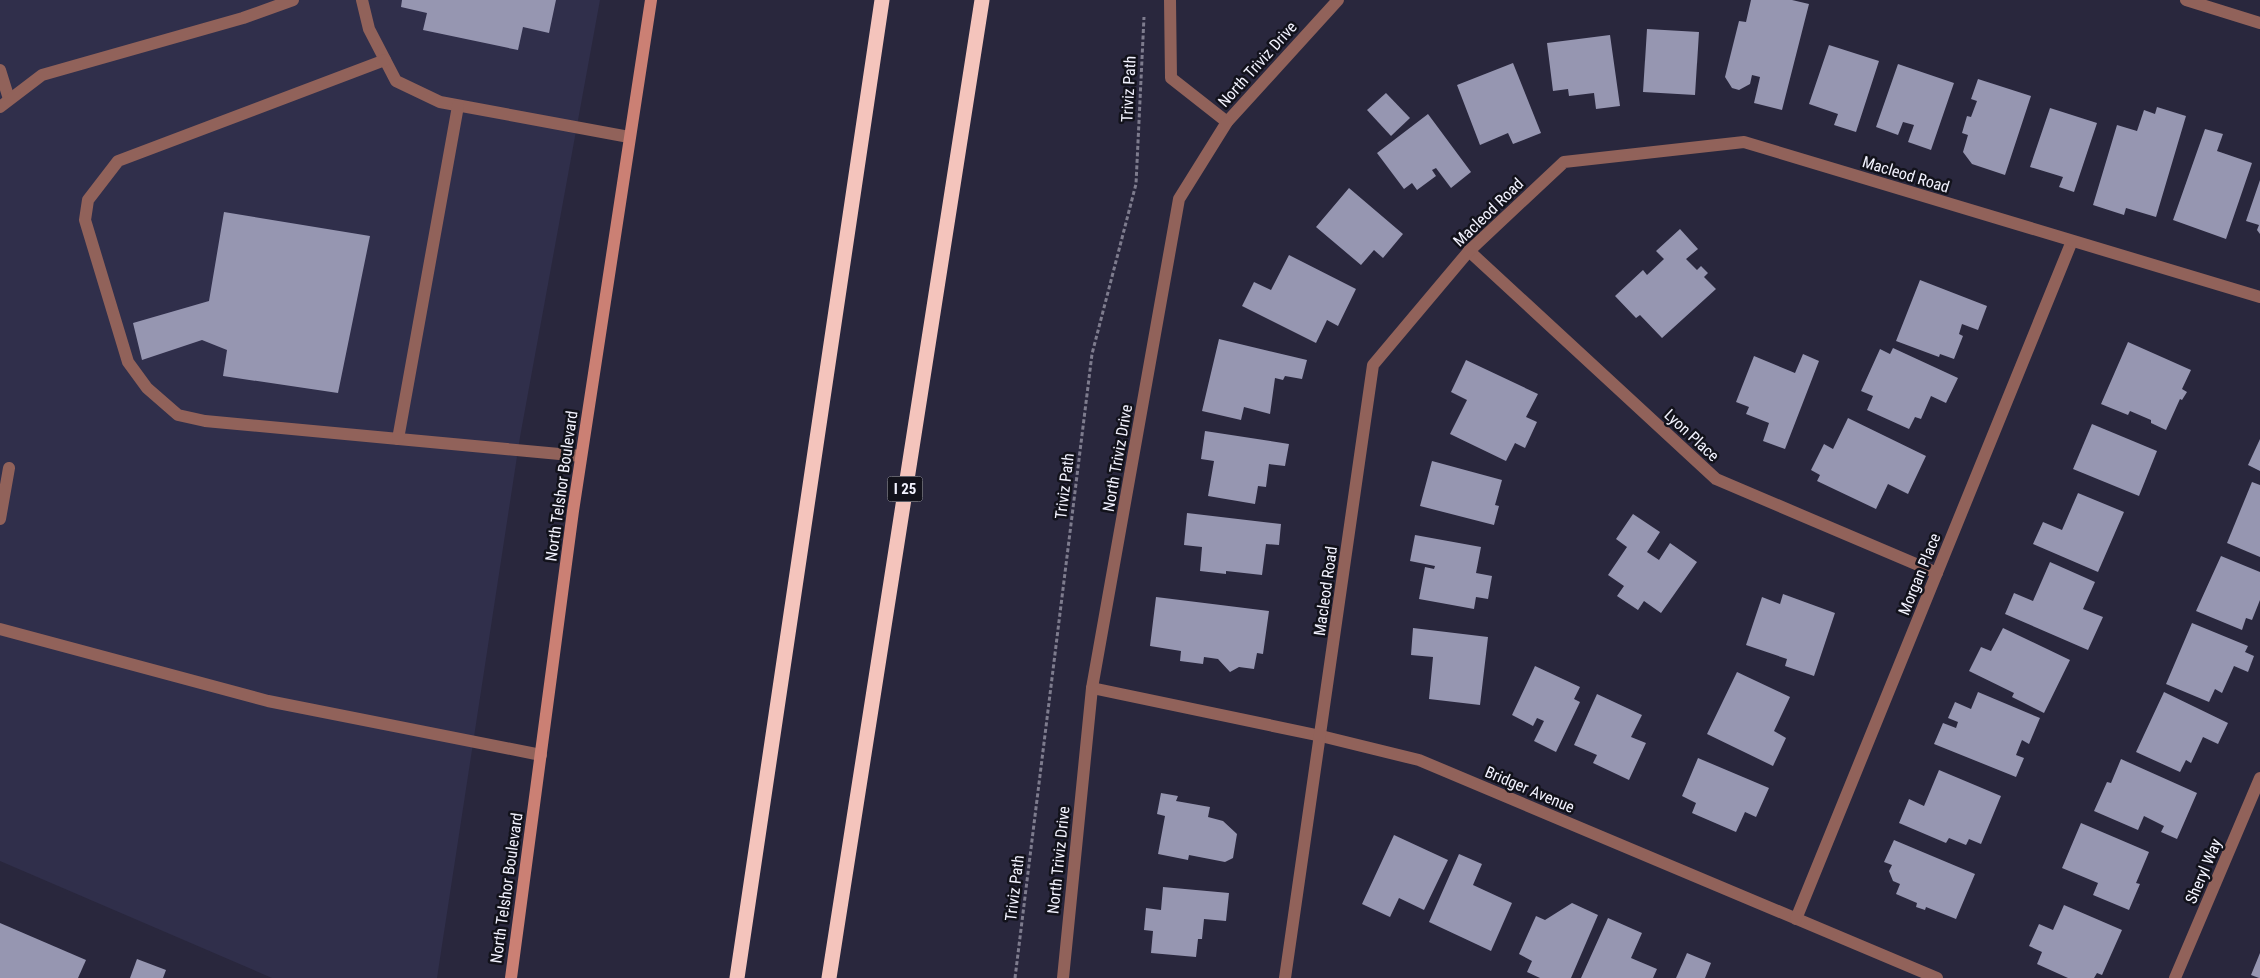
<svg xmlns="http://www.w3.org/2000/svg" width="2260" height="978" viewBox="0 0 2260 978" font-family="'Roboto Condensed',sans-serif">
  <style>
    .built { fill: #302f4b }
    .building { fill: #9696b1 }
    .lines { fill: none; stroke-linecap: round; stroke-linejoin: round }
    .path { stroke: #7e7c8e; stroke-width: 3; stroke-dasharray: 4 2.5; stroke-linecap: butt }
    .service { stroke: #91625a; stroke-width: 12 }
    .minor { stroke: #91625a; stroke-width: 12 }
    .tertiary { stroke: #91625a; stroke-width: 12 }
    .secondary { stroke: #cb8074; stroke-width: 12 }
    .motorway { stroke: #f4c4bc; stroke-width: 15 }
    .labels { text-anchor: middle; stroke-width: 5; stroke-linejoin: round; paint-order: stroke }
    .shield { fill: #12121b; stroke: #b0b0bb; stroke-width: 1 }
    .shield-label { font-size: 15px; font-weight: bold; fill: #f3f3ff }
    .street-label { font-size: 16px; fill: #f3f3ff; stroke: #12121b }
  </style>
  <rect width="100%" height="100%" fill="#29273d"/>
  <path class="built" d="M 0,0 L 600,0 L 520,437 L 437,978 L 272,978 L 0,861 Z"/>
  <g class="building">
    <path d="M 402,0 L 556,0 L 549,33 L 523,27 L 518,50 L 423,30 L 427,13 L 401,7 Z"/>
    <path d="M 1751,0 L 1792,0 L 1809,4 L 1782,110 L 1754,103 L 1760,77 L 1752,75 L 1750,84 L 1739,90 L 1732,88 L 1725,77 L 1739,21 L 1746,22 Z"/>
    <path d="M 1647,29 L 1699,32 L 1695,95 L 1643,92 Z"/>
    <path d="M 1610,35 L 1620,106 L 1596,109 L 1594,93 L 1569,96 L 1568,89 L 1553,91 L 1547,43 Z"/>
    <path d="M 1829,45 L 1879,61 L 1856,132 L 1834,125 L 1838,114 L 1809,104 Z"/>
    <path d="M 1513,63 L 1541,133 L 1513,144 L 1508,133 L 1480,145 L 1457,85 Z"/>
    <path d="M 1898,64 L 1954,83 L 1931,150 L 1908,142 L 1914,125 L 1903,122 L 1898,135 L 1876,127 Z"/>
    <path d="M 1978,79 L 2031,96 L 2005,175 L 1972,164 L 1963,152 L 1968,135 L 1962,133 L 1967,116 L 1971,117 L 1977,101 L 1971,99 Z"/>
    <path d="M 1386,93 L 1410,118 L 1391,136 L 1367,110 Z"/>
    <path d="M 2157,107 L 2186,116 L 2156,217 L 2126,208 L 2124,215 L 2093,205 L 2117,125 L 2137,131 L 2144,110 L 2155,114 Z"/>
    <path d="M 2050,108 L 2097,123 L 2074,192 L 2059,187 L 2063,177 L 2030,167 Z"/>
    <path d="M 1428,114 L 1471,172 L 1451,188 L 1436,168 L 1432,170 L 1436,176 L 1417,190 L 1412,183 L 1404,189 L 1377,153 Z"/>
    <path d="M 2205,129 L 2223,134 L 2217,151 L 2252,163 L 2226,239 L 2173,220 Z"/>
    <path d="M 2260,180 L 2260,234 L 2257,230 L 2259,225 L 2246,221 Z"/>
    <path d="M 1349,188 L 1403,234 L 1383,258 L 1374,250 L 1361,265 L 1316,227 Z"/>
    <path d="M 224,212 L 370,236 L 338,393 L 223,376 L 227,350 L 202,340 L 142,360 L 133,323 L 209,301 Z"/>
    <path d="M 1680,229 L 1698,249 L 1686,259 L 1697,270 L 1701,266 L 1708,273 L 1704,277 L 1716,289 L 1662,338 L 1640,315 L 1636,318 L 1615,296 L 1643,270 L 1647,275 L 1664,259 L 1656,251 Z"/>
    <path d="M 1289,255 L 1356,289 L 1338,326 L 1327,320 L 1316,343 L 1242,306 L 1254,282 L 1271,290 Z"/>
    <path d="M 1920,280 L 1987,306 L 1978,330 L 1962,324 L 1959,334 L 1963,336 L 1954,359 L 1940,354 L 1939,357 L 1896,341 Z"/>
    <path d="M 1219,339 L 1307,360 L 1302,379 L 1285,376 L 1283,380 L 1275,378 L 1270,414 L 1244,407 L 1241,420 L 1202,411 Z"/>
    <path d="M 2128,342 L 2191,370 L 2182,389 L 2187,392 L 2182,400 L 2180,399 L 2166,430 L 2151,423 L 2151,420 L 2130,411 L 2128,415 L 2101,404 Z"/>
    <path d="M 1893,348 L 1958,378 L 1946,403 L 1931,396 L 1921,419 L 1915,417 L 1909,429 L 1867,410 L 1873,396 L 1861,391 L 1880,349 L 1890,354 Z"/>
    <path d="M 1803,354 L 1819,361 L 1785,449 L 1763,441 L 1769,423 L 1746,414 L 1749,407 L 1736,402 L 1754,356 L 1795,373 Z"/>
    <path d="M 1466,360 L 1538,394 L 1526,417 L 1537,422 L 1525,448 L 1515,443 L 1506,461 L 1450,434 L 1467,400 L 1451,392 Z"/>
    <path d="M 1848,418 L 1926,456 L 1908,494 L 1888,484 L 1876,509 L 1817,481 L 1820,475 L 1811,470 L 1824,444 L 1833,449 Z"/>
    <path d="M 2092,424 L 2157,451 L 2139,496 L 2073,469 Z"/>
    <path d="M 1205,431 L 1289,444 L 1285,466 L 1269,464 L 1266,487 L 1258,486 L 1255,504 L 1208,496 L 1214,461 L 1201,459 Z"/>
    <path d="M 2260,439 L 2260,471 L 2248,465 Z"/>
    <path d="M 1432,461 L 1502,480 L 1495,505 L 1499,506 L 1494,525 L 1420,506 Z"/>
    <path d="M 2252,482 L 2260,485 L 2260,557 L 2227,543 Z"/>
    <path d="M 2078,493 L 2124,512 L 2098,572 L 2033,544 L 2043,522 L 2062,530 Z"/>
    <path d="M 1187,513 L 1281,524 L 1279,545 L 1266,544 L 1262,575 L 1226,571 L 1226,574 L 1200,571 L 1202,547 L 1184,545 Z"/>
    <path d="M 1633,514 L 1660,532 L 1647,552 L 1659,560 L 1670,543 L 1697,562 L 1661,613 L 1644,601 L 1638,610 L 1617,596 L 1624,586 L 1608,575 L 1627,547 L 1616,539 Z"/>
    <path d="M 1415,535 L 1481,547 L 1476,573 L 1492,576 L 1488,599 L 1476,597 L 1474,609 L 1419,599 L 1425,567 L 1434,569 L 1435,566 L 1410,561 Z"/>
    <path d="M 2221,556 L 2260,572 L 2260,600 L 2252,620 L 2246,618 L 2242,630 L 2196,611 Z"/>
    <path d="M 2050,562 L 2095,582 L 2083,609 L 2103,617 L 2088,650 L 2005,614 L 2014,593 L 2033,601 Z"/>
    <path d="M 1783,594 L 1835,613 L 1814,676 L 1785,666 L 1787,659 L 1746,645 L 1762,597 L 1780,604 Z"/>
    <path d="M 1156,597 L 1269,611 L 1263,654 L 1257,653 L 1254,669 L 1239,667 L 1230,672 L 1218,659 L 1204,657 L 1203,664 L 1180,661 L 1181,651 L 1150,646 Z"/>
    <path d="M 2192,623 L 2248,646 L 2245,652 L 2254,656 L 2248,672 L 2234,666 L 2222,693 L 2215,689 L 2209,702 L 2166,684 Z"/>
    <path d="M 1413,628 L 1488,637 L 1480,705 L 1429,699 L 1433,657 L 1411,655 Z"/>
    <path d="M 2003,628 L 2070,660 L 2044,713 L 2012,697 L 2014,693 L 1969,671 L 1981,647 L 1991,651 Z"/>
    <path d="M 1535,666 L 1580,687 L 1574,699 L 1580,702 L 1556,752 L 1534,741 L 1544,721 L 1537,718 L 1533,726 L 1512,715 Z"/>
    <path d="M 1737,672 L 1790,697 L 1774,731 L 1786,738 L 1773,766 L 1707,734 Z"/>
    <path d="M 1978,692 L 2040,718 L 2029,744 L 2022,740 L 2016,755 L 2024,758 L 2016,777 L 1934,744 L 1943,723 L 1956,728 L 1958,722 L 1948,718 L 1955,702 L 1971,709 Z"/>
    <path d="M 2164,692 L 2228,723 L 2218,744 L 2203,737 L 2191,763 L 2186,760 L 2180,772 L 2136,752 Z"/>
    <path d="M 1597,694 L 1642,715 L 1631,737 L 1646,743 L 1629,780 L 1593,763 L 1597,755 L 1574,745 Z"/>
    <path d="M 1698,758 L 1769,788 L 1756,817 L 1745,812 L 1736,832 L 1692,813 L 1696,803 L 1682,796 Z"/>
    <path d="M 2121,759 L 2197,793 L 2177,839 L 2161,832 L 2164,826 L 2144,816 L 2138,830 L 2094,811 L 2107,782 L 2111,783 Z"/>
    <path d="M 1939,770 L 2001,796 L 1981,844 L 1969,839 L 1966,845 L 1949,838 L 1946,843 L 1899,823 L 1909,799 L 1924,806 Z"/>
    <path d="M 1161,793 L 1178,796 L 1176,801 L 1210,807 L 1208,817 L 1223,821 L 1237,834 L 1233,858 L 1225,862 L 1189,855 L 1188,860 L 1158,854 L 1165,816 L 1157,814 Z"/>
    <path d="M 2081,823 L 2149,852 L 2136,883 L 2140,884 L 2129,910 L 2093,895 L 2098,883 L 2062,868 Z"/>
    <path d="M 1394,835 L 1448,860 L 1424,910 L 1399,898 L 1390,917 L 1362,904 Z"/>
    <path d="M 1894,840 L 1975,874 L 1956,919 L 1926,907 L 1925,910 L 1916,907 L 1917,903 L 1896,894 L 1900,884 L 1893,881 L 1889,871 L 1892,865 L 1884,862 Z"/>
    <path d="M 1459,854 L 1482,864 L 1473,885 L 1512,903 L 1491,951 L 1429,922 Z"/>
    <path d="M 1163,887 L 1229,893 L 1226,921 L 1204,919 L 1202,939 L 1198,939 L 1196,957 L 1151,953 L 1153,931 L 1144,930 L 1146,908 L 1161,910 Z"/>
    <path d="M 1572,903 L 1598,915 L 1571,978 L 1540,978 L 1527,972 L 1532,961 L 1519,954 L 1536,916 L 1545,920 Z"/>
    <path d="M 2064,905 L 2122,930 L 2102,975 L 2097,973 L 2094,978 L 2068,978 L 2037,964 L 2042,952 L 2029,946 L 2039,924 L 2053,930 Z"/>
    <path d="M 1608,918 L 1642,933 L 1631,958 L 1657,969 L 1653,978 L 1581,978 Z"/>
    <path d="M 0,923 L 86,960 L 78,978 L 0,978 Z"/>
    <path d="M 1687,953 L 1711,963 L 1705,978 L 1676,978 Z"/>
    <path d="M 2260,953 L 2260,978 L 2259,978 L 2251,975 Z"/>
    <path d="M 137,959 L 166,970 L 163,978 L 130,978 Z"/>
  </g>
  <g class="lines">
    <path class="path" d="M 1015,978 L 1092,354 L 1136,184 L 1144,17"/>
    <g class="service">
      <path d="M 362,0 L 369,29 L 396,81 L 440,102 L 629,137"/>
      <path d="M 1170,0 L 1171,78 L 1227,122"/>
      <path d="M 385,60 L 118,161 L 88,200 L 85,220 L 128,362 L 147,388 L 178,415 L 205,421 L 581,456"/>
      <path d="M 0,70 L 9,99"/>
      <path d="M 0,107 L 42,75 L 243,18 L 293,0"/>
      <path d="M 398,439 L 458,106"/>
      <path d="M 0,519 L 9,468"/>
      <path d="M 0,629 L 268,701 L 541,755"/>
    </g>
    <g class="minor">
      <path d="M 1469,251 L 1716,479 L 1937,573"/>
      <path d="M 1092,688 L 1321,736 L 1419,760 L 1937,978"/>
      <path d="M 1796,919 L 2072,241"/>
      <path d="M 1285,978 L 1373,365 L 1469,251 L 1564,162 L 1744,142 L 2260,297"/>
      <path d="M 2175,978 L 2260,778"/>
    </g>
    <g class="tertiary">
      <path d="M 2186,0 L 2260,23"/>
      <path d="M 1063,978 L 1092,688 L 1179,199 L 1227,122 L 1338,0"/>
    </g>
    <path class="secondary" d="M 511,978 L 573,511 L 651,0"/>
    <g class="motorway">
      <path d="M 737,978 L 882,0"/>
      <path d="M 829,978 L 982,0"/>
    </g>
  </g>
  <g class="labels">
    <rect class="shield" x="887.5" y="476.5" width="35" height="25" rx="4"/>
    <g class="shield-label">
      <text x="905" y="494">I 25</text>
    </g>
    <g class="street-label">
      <text transform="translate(1257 64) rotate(-48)" y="6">North Triviz Drive</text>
      <text transform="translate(1128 89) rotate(-87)" y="6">Triviz Path</text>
      <text transform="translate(1906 174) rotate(17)" y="6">Macleod Road</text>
      <text transform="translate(1488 212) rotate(-44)" y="6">Macleod Road</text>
      <text transform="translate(1692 435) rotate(43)" y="6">Lyon Place</text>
      <text transform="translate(1117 458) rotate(-80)" y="6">North Triviz Drive</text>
      <text transform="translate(561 486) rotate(-82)" y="6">North Telshor Boulevard</text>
      <text transform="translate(1064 486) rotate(-83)" y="6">Triviz Path</text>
      <text transform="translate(1919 574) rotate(-68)" y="6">Morgan Place</text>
      <text transform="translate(1325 591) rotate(-82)" y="6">Macleod Road</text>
      <text transform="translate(1530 789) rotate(23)" y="6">Bridger Avenue</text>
      <text transform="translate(1058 860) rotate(-84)" y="6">North Triviz Drive</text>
      <text transform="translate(2203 871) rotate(-67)" y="6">Sheryl Way</text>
      <text transform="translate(506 888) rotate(-82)" y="6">North Telshor Boulevard</text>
      <text transform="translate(1014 888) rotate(-83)" y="6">Triviz Path</text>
    </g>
  </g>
</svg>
